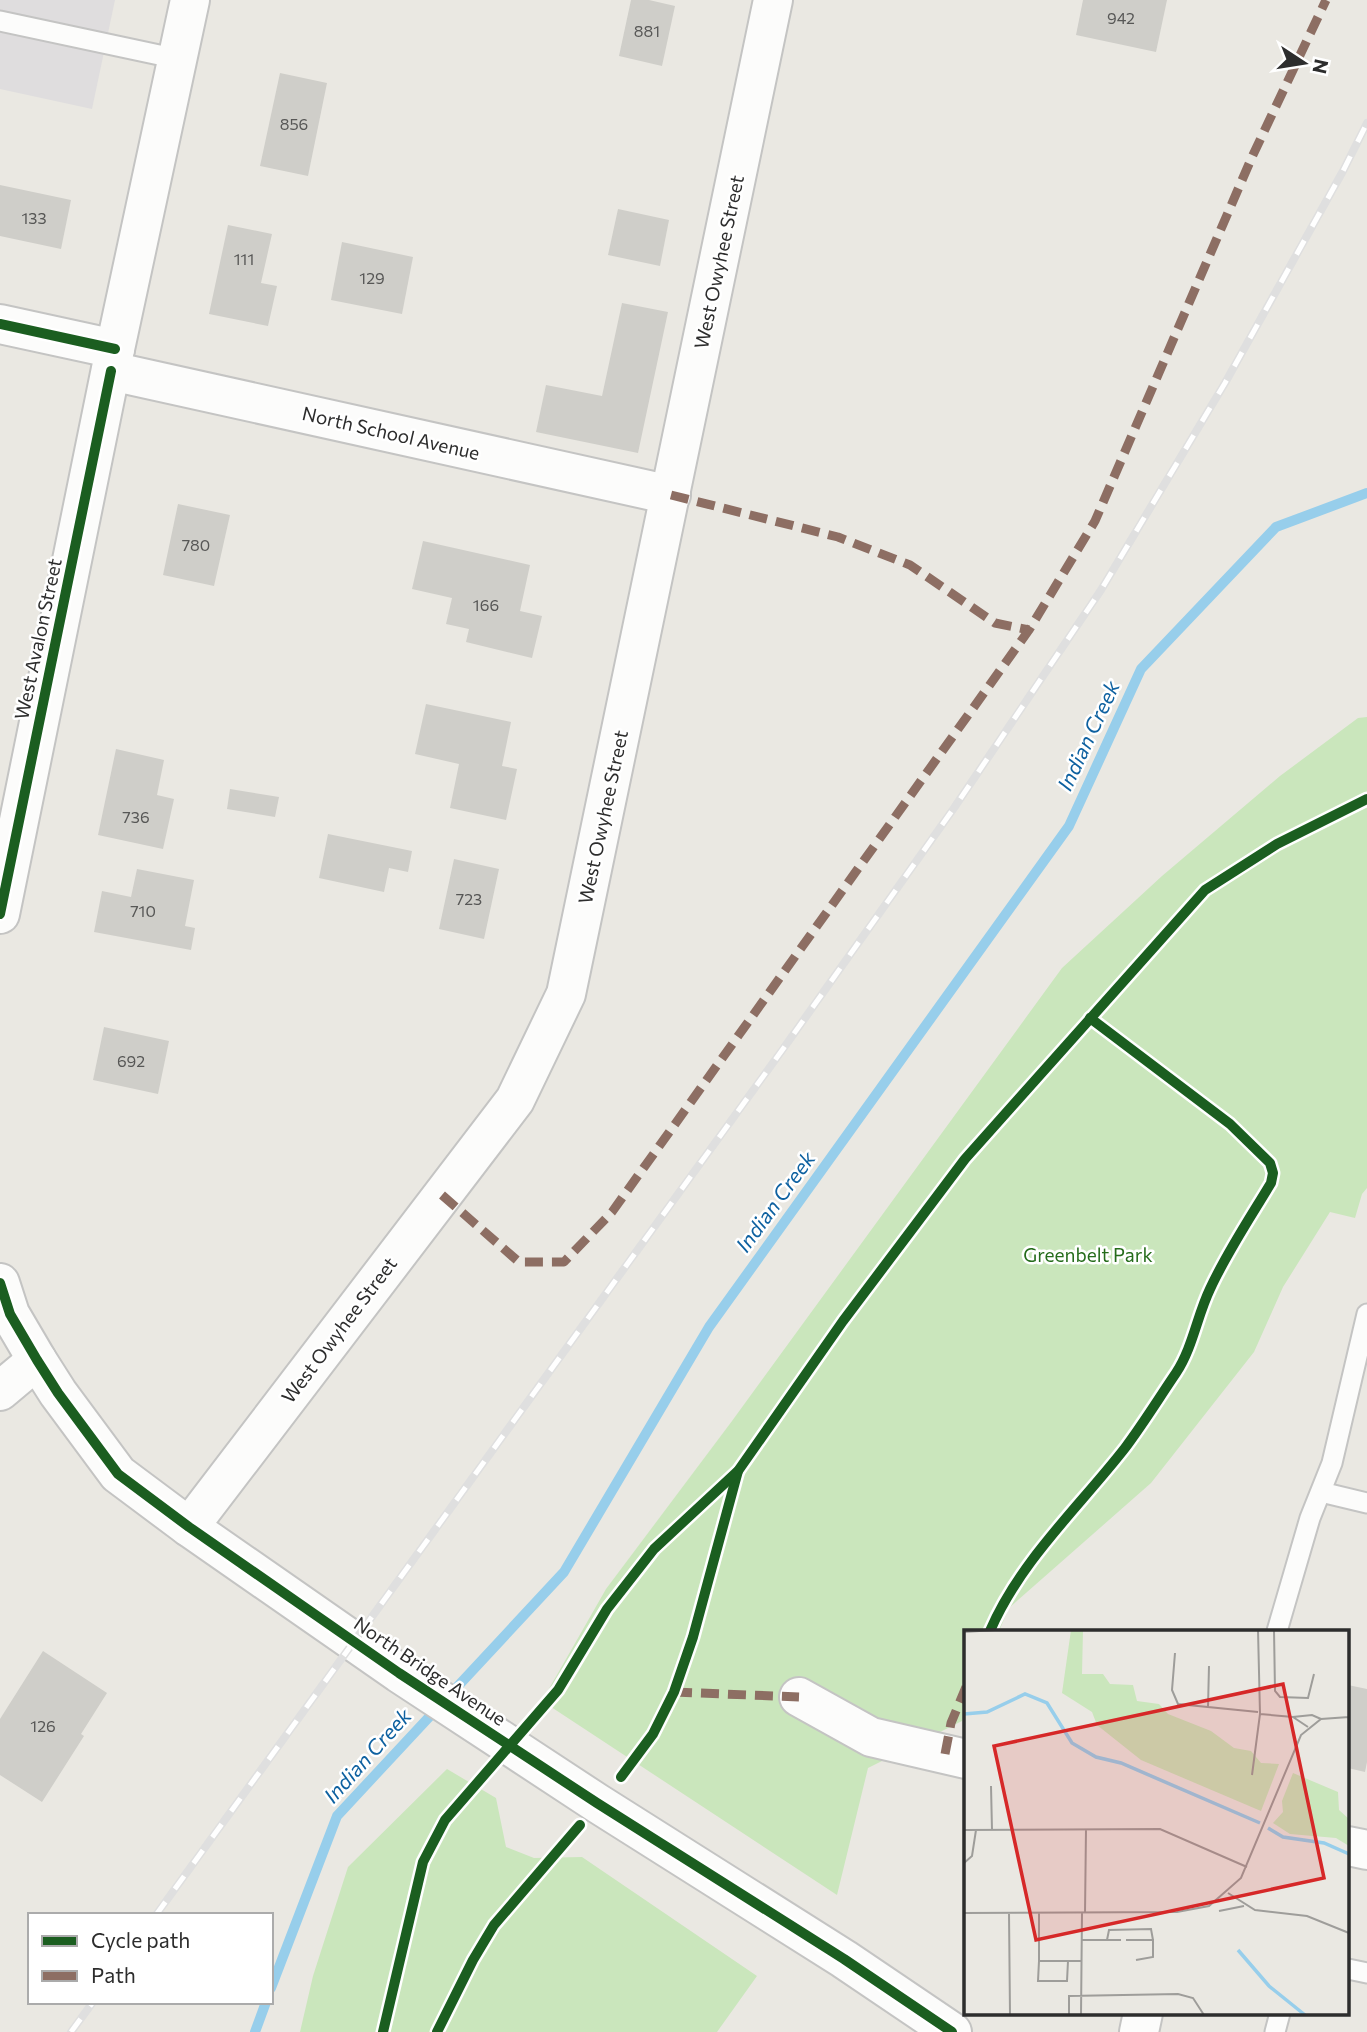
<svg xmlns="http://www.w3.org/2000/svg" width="1367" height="2032" viewBox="0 0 1367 2032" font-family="Commissioner,sans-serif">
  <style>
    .industrial { fill: #dfddde }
    .green { fill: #cae6bc }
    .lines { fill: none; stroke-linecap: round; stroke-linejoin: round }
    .stream { stroke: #97ceeb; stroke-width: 10 }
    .building { fill: #cfcec9 }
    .service-casing { stroke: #c4c4c3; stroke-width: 23 }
    .minor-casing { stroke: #c4c4c3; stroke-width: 42 }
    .tertiary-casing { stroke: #c4c4c3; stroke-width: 42 }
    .secondary-casing { stroke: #c4c4c3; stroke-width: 42 }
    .service { stroke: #fcfcfb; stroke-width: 19 }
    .minor { stroke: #fcfcfb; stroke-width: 38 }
    .tertiary { stroke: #fcfcfb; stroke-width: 38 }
    .secondary { stroke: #fcfcfb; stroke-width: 38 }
    .rail-casing { stroke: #dfdfdf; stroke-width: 8 }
    .rail { stroke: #fff; stroke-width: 5; stroke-dasharray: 16; stroke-linecap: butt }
    .quiet { stroke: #8d6e63; stroke-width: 9; stroke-dasharray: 18 9; stroke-linecap: butt }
    .cycleway-casing { stroke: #fff; stroke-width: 15 }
    .cycleway { stroke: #1b5e20; stroke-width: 10 }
    .labels { text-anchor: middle; stroke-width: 5; stroke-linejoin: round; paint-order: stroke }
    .number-label { font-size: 16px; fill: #575756 }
    .street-label { font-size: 19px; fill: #2d2d2d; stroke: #fff }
    .park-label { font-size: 19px; fill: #256c1b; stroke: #fff }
    .water-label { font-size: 21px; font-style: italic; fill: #0e61a0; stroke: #fff }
    .inset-river { fill: none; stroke: #97ceeb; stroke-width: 3.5 }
    .inset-road { fill: none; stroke: #9e9d9a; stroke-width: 2 }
    .view { fill: #d62828; fill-opacity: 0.15; stroke: #d62828; stroke-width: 3.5 }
    .inset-edge { fill: none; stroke: #2d2d2d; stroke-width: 3.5 }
  </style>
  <rect width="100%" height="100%" fill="#eae8e2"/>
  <path class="industrial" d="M 0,0 L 115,0 L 92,109 L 0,89 Z"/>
  <g class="green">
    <path d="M 1367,717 L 1367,1188 L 1362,1194 L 1355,1218 L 1330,1212 L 1283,1287 L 1254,1352 L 1151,1483 L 1009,1608 L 999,1631 L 966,1631 L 966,1709 L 962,1721 L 868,1768 L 837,1895 L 542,1701 L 606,1589 L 732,1421 L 1062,968 L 1162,876 L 1280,776 L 1358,718 Z"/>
    <path d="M 447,1769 L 496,1798 L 506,1847 L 534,1858 L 582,1857 L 757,1976 L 717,2032 L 300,2032 L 313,1976 L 348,1867 Z"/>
  </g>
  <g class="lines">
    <g class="stream">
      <path d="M 271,1988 L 337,1816 L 564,1572 L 709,1327 L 1069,826 L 1141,669 L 1276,527 L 1367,493"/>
      <path d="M 255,2032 L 266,2002"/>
    </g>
  </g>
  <g class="building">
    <path d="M 631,0 L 649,0 L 675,6 L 662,66 L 619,56 Z"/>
    <path d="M 1083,0 L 1167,0 L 1156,52 L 1076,35 Z"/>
    <path d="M 280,73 L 327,83 L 308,176 L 260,166 Z"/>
    <path d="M 0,185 L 71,200 L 61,249 L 0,236 Z"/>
    <path d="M 618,209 L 669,220 L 660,266 L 608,255 Z"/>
    <path d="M 228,225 L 272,234 L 261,283 L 277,286 L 268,326 L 209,314 Z"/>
    <path d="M 342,242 L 413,257 L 402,314 L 331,300 Z"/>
    <path d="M 622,303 L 668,312 L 638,453 L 536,432 L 546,385 L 602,396 Z"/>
    <path d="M 178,504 L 230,515 L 214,586 L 163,575 Z"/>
    <path d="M 423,541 L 530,565 L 520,611 L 542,616 L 532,658 L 466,642 L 469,629 L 446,624 L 452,598 L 412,589 Z"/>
    <path d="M 426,704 L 511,722 L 502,766 L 517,769 L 506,820 L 450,808 L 459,764 L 415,754 Z"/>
    <path d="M 116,749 L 164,760 L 157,795 L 174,799 L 163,849 L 98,835 Z"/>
    <path d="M 230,789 L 279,797 L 275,817 L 227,809 Z"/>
    <path d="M 328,834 L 412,851 L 408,872 L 389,868 L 384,892 L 319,878 Z"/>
    <path d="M 454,859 L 499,869 L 484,939 L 439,929 Z"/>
    <path d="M 137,869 L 194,880 L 185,926 L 195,928 L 191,950 L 94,932 L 102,891 L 131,897 Z"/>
    <path d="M 104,1027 L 169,1041 L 158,1094 L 93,1080 Z"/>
    <path d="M 43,1651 L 107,1693 L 81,1734 L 84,1736 L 42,1802 L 0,1775 L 0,1719 Z"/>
    <path d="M 1348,1685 L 1367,1689 L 1367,1762 L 1365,1772 L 1348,1768 Z"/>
  </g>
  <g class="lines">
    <defs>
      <g id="service">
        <path d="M 0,21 L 178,59"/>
        <path d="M 1321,1492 L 1367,1503"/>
        <path d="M 1277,1631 L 1310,1518 L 1332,1463 L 1367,1314"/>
        <path d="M 1348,1969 L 1367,1973"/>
        <path d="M 1275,2032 L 1280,2013"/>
      </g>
      <g id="minor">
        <path d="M 111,371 L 671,495"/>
        <path d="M 189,1527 L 515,1100 L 566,994 L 773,0"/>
        <path d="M 799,1697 L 871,1737 L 966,1759"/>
        <path d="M 1348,1846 L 1367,1850"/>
        <path d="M 1139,2032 L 1143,2013"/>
      </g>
      <g id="tertiary">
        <path d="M 0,324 L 115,349"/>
        <path d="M 0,1391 L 37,1360"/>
      </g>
      <g id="secondary">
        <path d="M 0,914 L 115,349 L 190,0"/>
        <path d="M 0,1283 L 10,1314 L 37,1360 L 58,1393 L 118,1474 L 189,1527 L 399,1673 L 597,1803 L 844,1959 L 952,2032"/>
      </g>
    </defs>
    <use href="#service" class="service-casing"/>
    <use href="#minor" class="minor-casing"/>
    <use href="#tertiary" class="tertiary-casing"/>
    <use href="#secondary" class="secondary-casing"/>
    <use href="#service" class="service"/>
    <use href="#minor" class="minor"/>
    <use href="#tertiary" class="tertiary"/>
    <use href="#secondary" class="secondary"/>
    <defs>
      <g id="rail">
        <path d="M 156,1915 L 783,1049 L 954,808 L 1101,590 L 1225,383 L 1343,171 L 1367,123"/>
        <path d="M 71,2032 L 93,2002"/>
      </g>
    </defs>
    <use href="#rail" class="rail-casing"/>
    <use href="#rail" class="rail"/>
    <g class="quiet">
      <path d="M 671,495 L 838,537 L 910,565 L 995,623 L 1029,630"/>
      <path d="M 442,1195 L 519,1262 L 564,1262 L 612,1212 L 1029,630 L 1095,521 L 1252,157 L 1326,0"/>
      <path d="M 674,1692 L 799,1697"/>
      <path d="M 945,1754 L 951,1723 L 966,1687"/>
    </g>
    <defs>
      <g id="cycleway">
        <path d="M 0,324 L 115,349"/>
        <path d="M 0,914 L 111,371"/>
        <path d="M 0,1283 L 10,1314 L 37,1360 L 58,1393 L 118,1474 L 189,1527 L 399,1673 L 597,1803 L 844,1959 L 952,2032"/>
        <path d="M 990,1631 C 1020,1561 1079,1507 1125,1448 C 1143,1424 1159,1398 1176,1373 C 1193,1347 1197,1316 1210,1289 C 1227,1252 1250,1218 1271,1183 L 1273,1173 L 1270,1163 L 1230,1124 L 1090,1018"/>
        <path d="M 621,1777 L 653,1734 L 674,1692 L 693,1637 L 738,1471"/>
        <path d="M 383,2032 L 423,1862 L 445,1820 L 558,1690 L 607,1609 L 654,1549 L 738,1471 L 843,1321 L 965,1159 L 1205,890 L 1277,844 L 1367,799"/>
        <path d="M 437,2032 L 473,1960 L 494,1925 L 580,1825"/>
      </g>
    </defs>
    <use href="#cycleway" class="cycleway-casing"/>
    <use href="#cycleway" class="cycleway"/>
  </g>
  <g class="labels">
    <g class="number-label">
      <text x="1121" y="24">942</text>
      <text x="647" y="37">881</text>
      <text x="294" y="130">856</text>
      <text x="34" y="224">133</text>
      <text x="244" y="265">111</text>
      <text x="372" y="284">129</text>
      <text x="196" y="551">780</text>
      <text x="486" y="611">166</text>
      <text x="136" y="823">736</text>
      <text x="469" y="905">723</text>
      <text x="143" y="917">710</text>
      <text x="131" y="1067">692</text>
      <text x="43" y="1732">126</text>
    </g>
    <g class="street-label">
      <text transform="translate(719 262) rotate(-78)" y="7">West Owyhee Street</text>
      <text transform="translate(391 433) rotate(13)" y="7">North School Avenue</text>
      <text transform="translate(38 639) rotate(-78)" y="7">West Avalon Street</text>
      <text transform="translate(603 817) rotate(-78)" y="7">West Owyhee Street</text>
      <text transform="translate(339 1330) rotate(-53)" y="7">West Owyhee Street</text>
      <text transform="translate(430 1671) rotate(34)" y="7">North Bridge Avenue</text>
    </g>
    <g class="park-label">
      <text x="1088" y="1262">Greenbelt Park</text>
    </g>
    <g class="water-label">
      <text transform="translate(1089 736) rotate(-65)" y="7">Indian Creek</text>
      <text transform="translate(776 1202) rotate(-54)" y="7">Indian Creek</text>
      <text transform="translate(368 1756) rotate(-48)" y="7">Indian Creek</text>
    </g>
  </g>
  <g transform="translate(964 1630)">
    <rect width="385" height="385" fill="#eae8e2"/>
    <path d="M 107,0 L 119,0 L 118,44 L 139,44 L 146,54 L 169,55 L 173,71 L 195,74 L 204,84 L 247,101 L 270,118 L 287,121 L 297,133 L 315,134 L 297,181 L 177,130 L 133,95 L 128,82 L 98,63 ZM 329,143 L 374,162 L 375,180 L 385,189 L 385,216 L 372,208 L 326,204 L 309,193 L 319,182 L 318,171 Z" fill="#cae6bc"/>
    <path class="inset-river" d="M 0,84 L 23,82 L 61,64 L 83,73 L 108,113 L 132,127 L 157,133 L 296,193M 304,198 L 319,207 L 360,213 L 385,224M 274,320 L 305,356 L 341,385"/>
    <path class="inset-road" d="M 310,0 L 311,61 L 316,67 L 344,68 L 350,44M 385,0 L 385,176M 0,2 L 31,0M 211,23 L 208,60 L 214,74 L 294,82M 244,77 L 245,36M 296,84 L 329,87M 344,97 L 329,87 L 348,85 L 357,89M 288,145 L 296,84 L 294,0M 27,156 L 28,200M 0,200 L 196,199 L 283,237M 0,233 L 8,226 L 12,200M 264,263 L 291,280 L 343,286 L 385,303M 255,281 L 280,276M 0,283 L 213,282 L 245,276 L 277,248 L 337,105 L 357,89 L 385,87M 45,283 L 46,385M 75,283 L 75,331 L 118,331M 121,283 L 122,199M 118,310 L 157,310M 143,310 L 145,300 L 187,299 L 189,310M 162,310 L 189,310 L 189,327 L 172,330M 75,331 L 74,351 L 103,351 L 104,331M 105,385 L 105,366 L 214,364 L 229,368 L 240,385M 117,385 L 118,283"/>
    <path class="view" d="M 319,54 L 360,248 L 72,310 L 30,116 Z"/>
    <rect width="385" height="385" class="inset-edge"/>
  </g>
  <rect x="28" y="1913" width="245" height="91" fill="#ffffff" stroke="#ababab" stroke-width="2"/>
  <rect x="42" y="1936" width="35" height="10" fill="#1b5e20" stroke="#ababab" stroke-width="2"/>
  <text x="91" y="1948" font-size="21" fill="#2d2d2d">Cycle path</text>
  <rect x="42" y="1971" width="35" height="10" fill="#8d6e63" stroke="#ababab" stroke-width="2"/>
  <text x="91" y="1983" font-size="21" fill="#2d2d2d">Path</text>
  <g transform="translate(1304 63) rotate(102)" stroke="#ffffff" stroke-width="5" paint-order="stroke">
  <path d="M0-5L12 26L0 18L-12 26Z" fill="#2d2d2d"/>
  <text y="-10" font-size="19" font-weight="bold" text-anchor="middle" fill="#2d2d2d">N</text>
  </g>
</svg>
